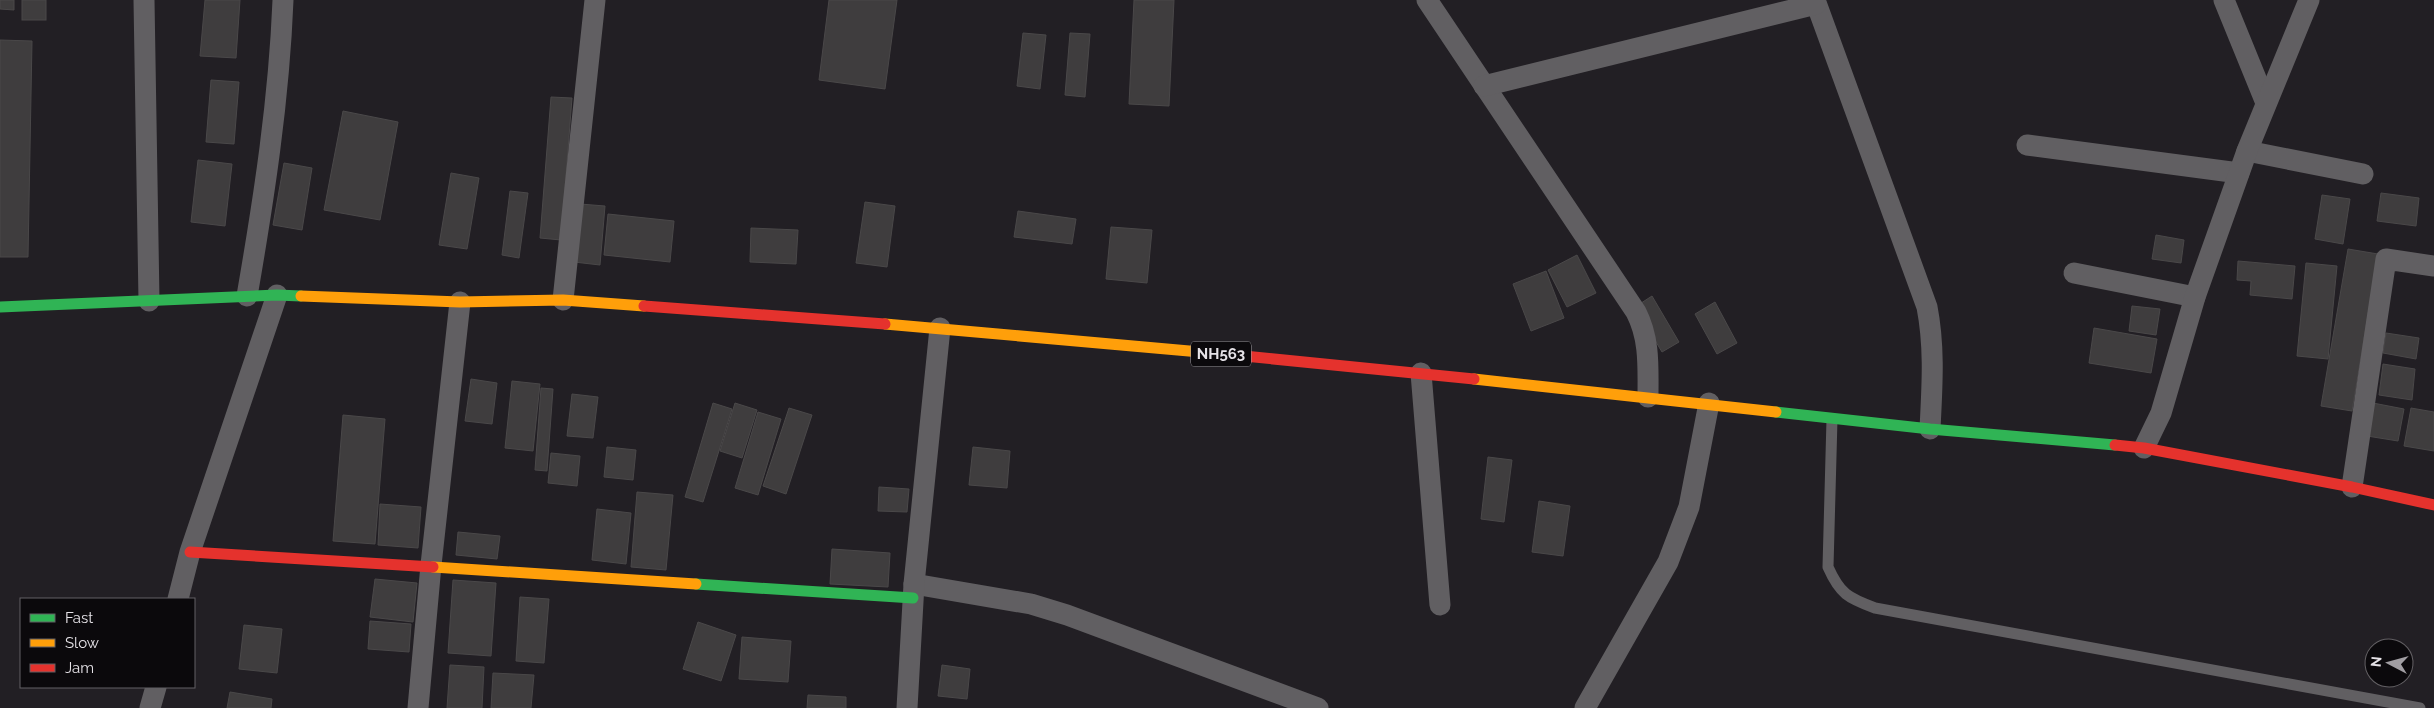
<svg xmlns="http://www.w3.org/2000/svg" width="2434" height="708" viewBox="0 0 2434 708" font-family="Raleway,sans-serif">
  <style>
    .building { fill: #3f3d3e; stroke: #4a4849 }
    .lines { fill: none; stroke-linecap: round; stroke-linejoin: round }
    .lane { stroke: #615f62; stroke-width: 11 }
    .street { stroke: #615f62; stroke-width: 21 }
    .fast { stroke: #30b455; stroke-width: 11 }
    .slow { stroke: #ff9f0a; stroke-width: 11 }
    .jam { stroke: #e5322d; stroke-width: 11 }
    .labels { text-anchor: middle; stroke-width: 4; stroke-linejoin: round; paint-order: stroke }
    .shield { fill: #0b090c; stroke: #a4a2a6; stroke-width: 1 }
    .shield-label { font-size: 15px; font-weight: bold; fill: #e6e3e8 }
  </style>
  <rect width="100%" height="100%" fill="#221f24"/>
  <g class="building">
    <path d="M 0,0 L 14,0 L 14,10 L 0,9 Z"/>
    <rect x="22" y="0" width="24" height="20"/>
    <path d="M 205,0 L 240,0 L 236,58 L 200,56 Z"/>
    <path d="M 829,0 L 897,0 L 885,89 L 819,80 Z"/>
    <path d="M 1134,0 L 1174,0 L 1169,106 L 1129,104 Z"/>
    <path d="M 1023,33 L 1046,35 L 1040,89 L 1017,86 Z"/>
    <path d="M 1070,33 L 1090,34 L 1085,97 L 1065,95 Z"/>
    <path d="M 0,40 L 32,41 L 28,257 L 0,257 Z"/>
    <path d="M 211,80 L 239,82 L 234,144 L 206,142 Z"/>
    <path d="M 551,97 L 572,98 L 561,240 L 540,238 Z"/>
    <path d="M 343,111 L 398,122 L 380,220 L 324,210 Z"/>
    <path d="M 198,160 L 232,164 L 225,226 L 191,222 Z"/>
    <path d="M 284,163 L 312,168 L 302,230 L 273,225 Z"/>
    <path d="M 451,173 L 479,178 L 467,249 L 439,245 Z"/>
    <path d="M 510,191 L 528,193 L 519,258 L 502,255 Z"/>
    <path d="M 2381,193 L 2419,198 L 2416,226 L 2377,221 Z"/>
    <path d="M 2322,195 L 2350,199 L 2343,244 L 2315,239 Z"/>
    <path d="M 865,202 L 895,206 L 887,267 L 856,263 Z"/>
    <path d="M 580,204 L 605,206 L 600,265 L 574,262 Z"/>
    <path d="M 1018,211 L 1076,219 L 1072,244 L 1014,237 Z"/>
    <path d="M 608,214 L 674,221 L 670,262 L 604,255 Z"/>
    <path d="M 1111,227 L 1152,230 L 1147,283 L 1106,279 Z"/>
    <path d="M 751,228 L 798,230 L 796,264 L 750,262 Z"/>
    <path d="M 2156,235 L 2184,240 L 2181,263 L 2152,259 Z"/>
    <path d="M 2348,249 L 2378,254 L 2352,411 L 2321,406 Z"/>
    <path d="M 1577,255 L 1596,293 L 1567,307 L 1548,270 Z"/>
    <path d="M 2238,261 L 2295,266 L 2292,299 L 2250,295 L 2251,281 L 2237,280 Z"/>
    <path d="M 2306,263 L 2337,266 L 2328,359 L 2297,356 Z"/>
    <path d="M 1546,271 L 1564,318 L 1531,331 L 1513,284 Z"/>
    <path d="M 1652,296 L 1679,342 L 1662,352 L 1635,307 Z"/>
    <path d="M 1715,302 L 1737,343 L 1717,354 L 1695,314 Z"/>
    <path d="M 2132,306 L 2160,309 L 2156,335 L 2129,331 Z"/>
    <path d="M 2094,328 L 2157,339 L 2151,373 L 2089,363 Z"/>
    <path d="M 2386,333 L 2419,338 L 2416,359 L 2383,353 Z"/>
    <path d="M 2383,364 L 2415,369 L 2412,400 L 2379,395 Z"/>
    <path d="M 471,379 L 497,383 L 492,424 L 465,421 Z"/>
    <path d="M 512,381 L 540,384 L 533,451 L 505,448 Z"/>
    <path d="M 541,388 L 553,389 L 547,471 L 535,470 Z"/>
    <path d="M 572,394 L 598,397 L 593,438 L 567,436 Z"/>
    <path d="M 713,403 L 732,409 L 703,502 L 685,497 Z"/>
    <path d="M 735,403 L 757,410 L 742,458 L 720,451 Z"/>
    <path d="M 2373,403 L 2404,409 L 2398,441 L 2367,436 Z"/>
    <path d="M 789,408 L 812,415 L 786,494 L 763,486 Z"/>
    <path d="M 2411,408 L 2434,412 L 2434,451 L 2404,446 Z"/>
    <path d="M 758,412 L 781,419 L 758,495 L 735,488 Z"/>
    <path d="M 343,415 L 385,419 L 375,544 L 333,541 Z"/>
    <path d="M 607,447 L 636,450 L 633,480 L 604,477 Z"/>
    <path d="M 973,447 L 1010,451 L 1007,488 L 969,485 Z"/>
    <path d="M 551,453 L 580,456 L 577,486 L 548,483 Z"/>
    <path d="M 1488,457 L 1512,460 L 1504,522 L 1481,519 Z"/>
    <path d="M 879,487 L 909,489 L 907,512 L 878,511 Z"/>
    <path d="M 637,492 L 673,495 L 666,570 L 631,567 Z"/>
    <path d="M 1539,501 L 1570,506 L 1563,556 L 1532,552 Z"/>
    <path d="M 380,504 L 421,507 L 418,548 L 378,545 Z"/>
    <path d="M 597,509 L 631,513 L 626,564 L 592,560 Z"/>
    <path d="M 458,532 L 500,536 L 497,559 L 456,555 Z"/>
    <path d="M 832,549 L 890,553 L 888,587 L 830,584 Z"/>
    <path d="M 375,579 L 417,583 L 413,622 L 370,617 Z"/>
    <path d="M 453,580 L 496,583 L 491,656 L 448,653 Z"/>
    <path d="M 520,597 L 549,599 L 544,663 L 516,661 Z"/>
    <path d="M 370,621 L 411,624 L 409,652 L 368,649 Z"/>
    <path d="M 698,622 L 736,635 L 721,681 L 683,669 Z"/>
    <path d="M 244,625 L 282,629 L 277,673 L 239,669 Z"/>
    <path d="M 742,637 L 791,641 L 788,682 L 739,679 Z"/>
    <path d="M 450,665 L 484,667 L 482,708 L 447,708 Z"/>
    <path d="M 942,665 L 970,669 L 967,699 L 938,696 Z"/>
    <path d="M 493,673 L 534,675 L 531,708 L 491,708 Z"/>
    <path d="M 230,692 L 272,699 L 271,708 L 227,708 Z"/>
    <path d="M 808,695 L 846,697 L 846,708 L 807,708 Z"/>
  </g>
  <g class="lines">
    <path class="lane" d="M 1832,419 L 1828,567 C 1840,594 1848,598 1875,608 L 2420,708"/>
    <g class="street">
      <path d="M 144,0 L 149,301"/>
      <path d="M 1427,0 L 1636,312 C 1650,339 1648,367 1648,397"/>
      <path d="M 1815,0 L 1927,307 C 1935,348 1932,388 1930,429"/>
      <path d="M 2224,0 L 2266,103"/>
      <path d="M 1484,86 L 1816,4"/>
      <path d="M 2027,145 L 2239,173"/>
      <path d="M 2247,151 L 2363,174"/>
      <path d="M 2074,273 L 2195,297"/>
      <path d="M 247,296 C 264,198 279,100 283,0"/>
      <path d="M 563,300 L 595,0"/>
      <path d="M 1421,373 L 1440,605"/>
      <path d="M 2144,448 L 2161,413 L 2195,297 L 2247,151 L 2309,0"/>
      <path d="M 2352,487 L 2386,259 L 2434,266"/>
      <path d="M 914,584 L 1031,604 L 1067,615 L 1318,708"/>
      <path d="M 178,599 L 190,552 L 277,295"/>
      <path d="M 150,708 L 156,687"/>
      <path d="M 418,708 L 431,565 L 460,302"/>
      <path d="M 907,708 L 914,584 L 940,328"/>
      <path d="M 1585,708 L 1668,562 L 1689,507 L 1709,403"/>
    </g>
    <g class="fast">
      <path d="M 0,307 L 277,295 L 301,296"/>
      <path d="M 1776,412 L 1930,429 L 2115,445"/>
      <path d="M 696,584 L 913,598"/>
    </g>
    <g class="slow">
      <path d="M 301,296 L 460,302 L 563,300 L 644,306"/>
      <path d="M 885,324 L 1234,355"/>
      <path d="M 1474,379 L 1776,412"/>
      <path d="M 433,567 L 696,584"/>
    </g>
    <g class="jam">
      <path d="M 644,306 L 885,324"/>
      <path d="M 1234,355 L 1474,379"/>
      <path d="M 2115,445 L 2144,448 L 2352,487 L 2434,505"/>
      <path d="M 190,552 L 433,567"/>
    </g>
  </g>
  <g class="labels">
    <rect class="shield" x="1191" y="341.5" width="60" height="25" rx="4"/>
    <g class="shield-label">
      <text x="1221" y="359">NH563</text>
    </g>
  </g>
  <rect x="20" y="598" width="175" height="90" fill="#0b090c" stroke="#636064"/>
  <rect x="30" y="614" width="25" height="8" fill="#30b455" stroke="#636064"/>
  <text x="65" y="623" font-size="15" fill="#e6e3e8">Fast</text>
  <rect x="30" y="639" width="25" height="8" fill="#ff9f0a" stroke="#636064"/>
  <text x="65" y="648" font-size="15" fill="#e6e3e8">Slow</text>
  <rect x="30" y="664" width="25" height="8" fill="#e5322d" stroke="#636064"/>
  <text x="65" y="673" font-size="15" fill="#e6e3e8">Jam</text>
  <g transform="translate(2389 663) rotate(276)"><circle r="24" fill="#0b090c" stroke="#636064"/>
  <path d="M0-4L9 19L0 12L-9 19Z" fill="#a19ea3"/>
  <text y="-8" font-size="14" font-weight="bold" text-anchor="middle" fill="#e6e3e8">N</text>
  </g>
</svg>
